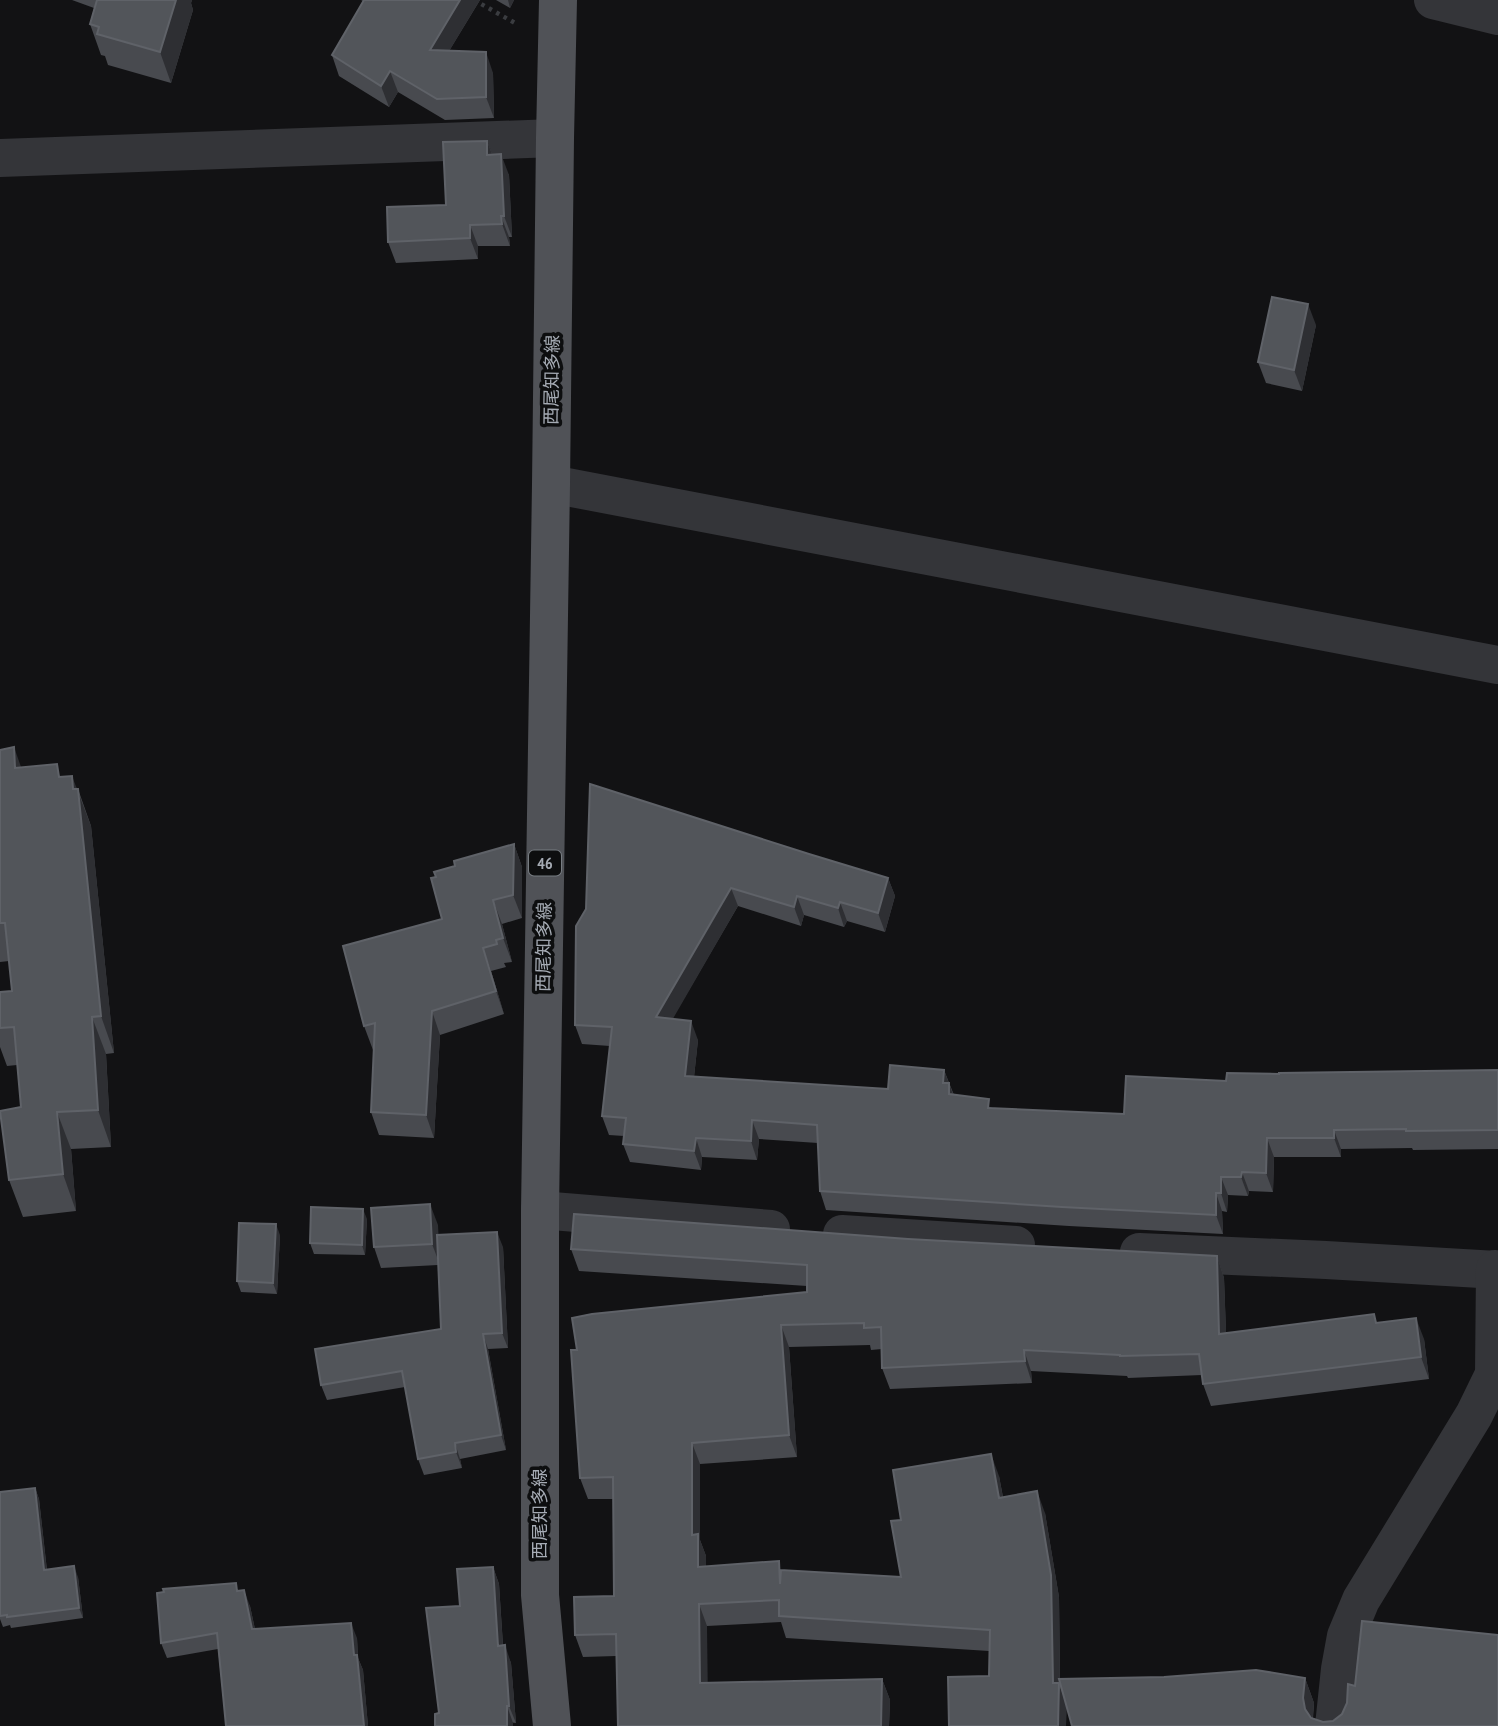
<svg xmlns="http://www.w3.org/2000/svg" width="1498" height="1726" viewBox="0 0 1498 1726" font-family="'PT Sans Narrow','Noto Sans JP',sans-serif">
  <style>
    .lines { fill: none; stroke-linecap: round; stroke-linejoin: round }
    .path { stroke: #3a3c40; stroke-width: 4.5; stroke-dasharray: 3.5 5; stroke-linecap: butt }
    .minor { stroke: #343539; stroke-width: 38 }
    .major { stroke: #505257; stroke-width: 38 }
    .wall { fill: #484a4f }
    .shaded-wall { fill: #2e2f33 }
    .building { fill: #52555a; stroke: #5f6268; stroke-width: 2 }
    .labels { text-anchor: middle; stroke-width: 7; stroke-linejoin: round; paint-order: stroke }
    .shield { fill: #0d0e0f; stroke: #777c82; stroke-width: 2 }
    .shield-label { font-size: 16px; font-weight: bold; fill: #a5abb4 }
    .street-label { font-size: 18px; fill: #a5abb4; stroke: #0d0e0f }
  </style>
  <rect width="100%" height="100%" fill="#121214"/>
  <g class="lines">
    <path class="path" d="M 474,0 L 515,23"/>
    <g class="minor">
      <path d="M 1433,0 L 1498,16"/>
      <path d="M 0,158 L 555,138"/>
      <path d="M 551,484 L 1498,665"/>
      <path d="M 540,1210 L 771,1229"/>
      <path d="M 842,1234 L 1016,1245"/>
      <path d="M 1139,1252 L 1326,1260 L 1498,1270"/>
      <path d="M 1334,1726 L 1340,1669 L 1346,1636 L 1361,1600 L 1474,1415 L 1494,1374 L 1495,1269"/>
    </g>
    <path class="major" d="M 552,1726 L 540,1595 L 540,1210 L 551,484 L 555,138 L 558,0"/>
  </g>
  <g class="wall">
    <path d="M 72,0 L 192,0 L 191,3 L 193,10 L 171,83 L 108,65 L 105,56 L 101,55 L 90,24 L 94,8 Z"/>
    <path d="M 361,0 L 480,0 L 449,51 L 493,73 L 494,118 L 445,120 L 398,92 L 389,107 L 339,76 L 332,55 L 363,1 Z"/>
    <path d="M 496,0 L 514,0 L 510,8 Z"/>
    <path d="M 487,141 L 492,154 L 509,175 L 512,237 L 509,237 L 510,246 L 478,246 L 478,259 L 396,263 L 388,242 L 446,205 Z"/>
    <path d="M 1316,325 L 1302,391 L 1266,383 L 1258,362 Z"/>
    <path d="M 0,750 L 21,768 L 62,777 L 78,789 L 91,826 L 114,1053 L 106,1054 L 111,1147 L 71,1149 L 76,1211 L 23,1217 L 9,1180 L 21,1107 L 17,1065 L 7,1066 L 0,1047 L 0,992 L 12,991 L 9,961 L 0,962 Z"/>
    <path d="M 514,844 L 522,867 L 522,918 L 502,924 L 512,962 L 504,963 L 506,967 L 491,971 L 504,1014 L 440,1035 L 434,1138 L 379,1135 L 371,1112 L 374,1049 L 373,1050 L 364,1026 L 442,919 L 436,877 L 455,866 Z"/>
    <path d="M 809,854 L 888,878 L 895,896 L 885,932 L 847,921 L 844,927 L 804,915 L 801,926 L 738,906 L 672,1019 L 698,1040 L 694,1077 L 888,1089 L 944,1070 L 954,1095 L 993,1108 L 1124,1114 L 1226,1081 L 1279,1074 L 1498,1070 L 1498,1149 L 1413,1150 L 1412,1148 L 1341,1149 L 1341,1157 L 1274,1157 L 1273,1192 L 1249,1191 L 1248,1196 L 1228,1195 L 1227,1212 L 1222,1211 L 1223,1234 L 1069,1226 L 826,1210 L 820,1191 L 818,1143 L 759,1139 L 757,1160 L 702,1157 L 701,1170 L 630,1162 L 623,1144 L 624,1136 L 609,1135 L 602,1116 L 610,1046 L 582,1044 L 575,1025 L 576,926 Z"/>
    <path d="M 367,1219 L 365,1255 L 314,1254 L 310,1243 Z"/>
    <path d="M 438,1225 L 438,1235 L 503,1247 L 508,1348 L 488,1349 L 506,1450 L 460,1459 L 462,1468 L 424,1475 L 418,1459 L 405,1387 L 327,1400 L 321,1385 L 441,1329 L 438,1265 L 381,1268 L 374,1247 Z"/>
    <path d="M 280,1235 L 277,1294 L 241,1292 L 237,1281 Z"/>
    <path d="M 908,1239 L 1217,1256 L 1224,1278 L 1226,1333 L 1377,1323 L 1424,1339 L 1429,1379 L 1211,1406 L 1203,1384 L 1202,1375 L 1128,1378 L 1127,1376 L 1031,1371 L 1032,1383 L 890,1389 L 882,1368 L 882,1349 L 871,1350 L 870,1345 L 789,1347 L 797,1457 L 700,1464 L 700,1540 L 706,1556 L 706,1567 L 901,1577 L 901,1520 L 999,1476 L 1003,1497 L 1045,1513 L 1059,1597 L 1060,1679 L 1305,1678 L 1314,1703 L 1313,1718 L 1323,1722 L 1498,1726 L 1072,1726 L 1067,1707 L 989,1676 L 989,1651 L 786,1638 L 781,1622 L 707,1626 L 707,1683 L 882,1679 L 890,1700 L 889,1726 L 618,1726 L 616,1656 L 583,1657 L 575,1635 L 614,1596 L 613,1499 L 588,1499 L 580,1478 L 577,1350 L 807,1292 L 807,1286 L 579,1271 L 571,1249 Z"/>
    <path d="M 35,1488 L 39,1499 L 47,1570 L 78,1577 L 83,1618 L 11,1628 L 10,1625 L 3,1627 L 0,1619 L 0,1492 Z"/>
    <path d="M 493,1567 L 499,1584 L 503,1645 L 511,1663 L 516,1723 L 439,1713 L 460,1606 Z"/>
    <path d="M 239,1591 L 250,1606 L 255,1629 L 357,1638 L 358,1658 L 363,1670 L 368,1726 L 226,1726 L 218,1649 L 167,1658 L 161,1643 Z"/>
  </g>
  <g class="shaded-wall">
    <path d="M 176,0 L 192,0 L 191,3 L 193,10 L 171,83 L 160,52 Z"/>
    <path d="M 460,0 L 480,0 L 437,71 L 430,50 Z"/>
    <path d="M 508,0 L 514,0 L 510,8 Z"/>
    <path d="M 486,52 L 493,73 L 494,118 L 486,97 Z"/>
    <path d="M 390,71 L 398,92 L 389,107 L 381,86 Z"/>
    <path d="M 487,141 L 495,162 L 487,155 Z"/>
    <path d="M 501,154 L 509,175 L 512,237 L 504,216 Z"/>
    <path d="M 501,216 L 509,237 L 510,246 L 502,224 Z"/>
    <path d="M 470,225 L 478,246 L 478,259 L 470,238 Z"/>
    <path d="M 1308,304 L 1316,325 L 1302,391 L 1294,370 Z"/>
    <path d="M 14,747 L 27,784 L 15,768 Z"/>
    <path d="M 72,776 L 91,826 L 114,1053 L 101,1016 Z"/>
    <path d="M 514,844 L 522,867 L 522,918 L 513,895 Z"/>
    <path d="M 888,878 L 895,896 L 885,932 L 878,913 Z"/>
    <path d="M 731,888 L 738,906 L 663,1036 L 656,1017 Z"/>
    <path d="M 797,896 L 804,915 L 801,926 L 794,907 Z"/>
    <path d="M 493,900 L 502,924 L 512,962 L 503,938 Z"/>
    <path d="M 840,902 L 847,921 L 844,927 L 838,908 Z"/>
    <path d="M 483,948 L 491,971 L 504,1014 L 496,991 Z"/>
    <path d="M 432,1011 L 440,1035 L 434,1138 L 426,1115 Z"/>
    <path d="M 92,1017 L 106,1054 L 111,1147 L 98,1110 Z"/>
    <path d="M 691,1021 L 698,1040 L 692,1095 L 685,1076 Z"/>
    <path d="M 944,1070 L 956,1102 L 956,1113 L 943,1083 Z"/>
    <path d="M 57,1112 L 71,1149 L 76,1211 L 63,1174 Z"/>
    <path d="M 752,1120 L 759,1139 L 757,1160 L 751,1141 Z"/>
    <path d="M 1334,1130 L 1341,1149 L 1341,1157 L 1334,1138 Z"/>
    <path d="M 696,1138 L 702,1157 L 701,1170 L 694,1151 Z"/>
    <path d="M 1267,1138 L 1274,1157 L 1273,1192 L 1266,1173 Z"/>
    <path d="M 1242,1172 L 1249,1191 L 1248,1196 L 1241,1177 Z"/>
    <path d="M 1221,1177 L 1228,1195 L 1227,1212 L 1221,1193 Z"/>
    <path d="M 1216,1193 L 1222,1211 L 1223,1234 L 1216,1215 Z"/>
    <path d="M 430,1204 L 438,1225 L 440,1265 L 432,1244 Z"/>
    <path d="M 363,1209 L 367,1219 L 365,1255 L 362,1245 Z"/>
    <path d="M 276,1224 L 280,1235 L 277,1294 L 273,1283 Z"/>
    <path d="M 497,1232 L 503,1247 L 508,1348 L 502,1333 Z"/>
    <path d="M 1217,1256 L 1224,1278 L 1227,1356 L 1219,1334 Z"/>
    <path d="M 1416,1318 L 1424,1339 L 1429,1379 L 1421,1357 Z"/>
    <path d="M 781,1325 L 789,1347 L 797,1457 L 789,1435 Z"/>
    <path d="M 483,1334 L 488,1349 L 506,1450 L 501,1435 Z"/>
    <path d="M 1024,1350 L 1031,1371 L 1032,1383 L 1025,1361 Z"/>
    <path d="M 455,1443 L 460,1459 L 462,1468 L 456,1452 Z"/>
    <path d="M 692,1443 L 700,1464 L 700,1540 L 706,1556 L 706,1589 L 698,1567 L 692,1535 Z"/>
    <path d="M 991,1454 L 999,1476 L 1007,1520 L 999,1498 Z"/>
    <path d="M 35,1488 L 39,1499 L 48,1581 L 44,1570 Z"/>
    <path d="M 1037,1491 L 1045,1513 L 1059,1597 L 1060,1687 L 1067,1705 L 1066,1726 L 1058,1726 L 1053,1683 Z"/>
    <path d="M 74,1566 L 78,1577 L 83,1618 L 79,1608 Z"/>
    <path d="M 493,1567 L 499,1584 L 504,1663 L 498,1646 Z"/>
    <path d="M 244,1590 L 250,1606 L 258,1644 L 252,1629 Z"/>
    <path d="M 699,1604 L 707,1626 L 708,1705 L 700,1683 Z"/>
    <path d="M 351,1623 L 357,1638 L 358,1658 L 363,1670 L 368,1726 L 364,1726 L 354,1655 Z"/>
    <path d="M 505,1645 L 511,1663 L 516,1723 L 509,1706 Z"/>
    <path d="M 1305,1678 L 1314,1703 L 1312,1724 L 1305,1709 L 1303,1698 Z"/>
    <path d="M 882,1679 L 890,1700 L 889,1726 L 881,1726 Z"/>
    <path d="M 507,1706 L 513,1723 L 513,1726 L 507,1726 Z"/>
  </g>
  <g class="building">
    <path d="M 97,0 L 176,0 L 160,52 L 97,34 L 99,27 L 90,24 Z"/>
    <path d="M 364,0 L 460,0 L 430,50 L 486,52 L 486,97 L 437,99 L 390,71 L 381,86 L 332,55 Z"/>
    <path d="M 487,141 L 487,155 L 501,154 L 504,216 L 501,216 L 502,224 L 470,225 L 470,238 L 388,242 L 387,207 L 446,205 L 443,142 Z"/>
    <path d="M 1272,297 L 1308,304 L 1294,370 L 1258,362 Z"/>
    <path d="M 14,747 L 15,768 L 57,764 L 59,777 L 72,776 L 73,789 L 78,789 L 101,1016 L 92,1017 L 98,1110 L 57,1112 L 63,1174 L 9,1180 L 0,1111 L 21,1107 L 14,1027 L 0,1028 L 0,992 L 12,991 L 5,923 L 0,923 L 0,750 Z"/>
    <path d="M 590,784 L 809,854 L 888,878 L 878,913 L 840,902 L 838,908 L 797,896 L 794,907 L 731,888 L 656,1017 L 691,1021 L 685,1076 L 888,1089 L 890,1065 L 944,1070 L 943,1083 L 949,1083 L 949,1094 L 989,1099 L 988,1108 L 1124,1114 L 1126,1076 L 1226,1081 L 1227,1073 L 1279,1074 L 1279,1073 L 1498,1070 L 1498,1130 L 1406,1131 L 1406,1129 L 1334,1130 L 1334,1138 L 1267,1138 L 1266,1173 L 1242,1172 L 1241,1177 L 1221,1177 L 1221,1193 L 1216,1193 L 1216,1215 L 1062,1207 L 820,1191 L 817,1125 L 752,1120 L 751,1141 L 696,1138 L 694,1151 L 623,1144 L 626,1118 L 602,1116 L 612,1027 L 575,1025 L 576,926 L 586,909 Z"/>
    <path d="M 514,844 L 513,895 L 493,900 L 503,938 L 496,940 L 497,944 L 483,948 L 496,991 L 432,1011 L 426,1115 L 371,1112 L 375,1023 L 364,1026 L 343,946 L 442,919 L 431,878 L 436,877 L 434,872 L 455,866 L 454,861 Z"/>
    <path d="M 430,1204 L 432,1244 L 374,1247 L 371,1208 Z"/>
    <path d="M 311,1207 L 363,1209 L 362,1245 L 310,1243 Z"/>
    <path d="M 574,1214 L 908,1239 L 1217,1256 L 1219,1334 L 1374,1314 L 1376,1323 L 1416,1318 L 1421,1357 L 1203,1384 L 1199,1354 L 1120,1356 L 1120,1355 L 1024,1350 L 1025,1361 L 882,1368 L 881,1327 L 864,1328 L 864,1323 L 781,1325 L 789,1435 L 692,1443 L 692,1535 L 698,1534 L 698,1567 L 779,1561 L 780,1584 L 781,1570 L 901,1577 L 891,1521 L 901,1520 L 893,1470 L 991,1454 L 999,1498 L 1037,1491 L 1051,1575 L 1053,1683 L 1059,1683 L 1058,1726 L 949,1726 L 948,1677 L 989,1676 L 990,1630 L 779,1616 L 779,1600 L 699,1604 L 700,1683 L 882,1679 L 881,1726 L 618,1726 L 616,1634 L 575,1635 L 574,1597 L 614,1596 L 613,1477 L 580,1478 L 571,1350 L 577,1350 L 572,1318 L 592,1314 L 807,1292 L 807,1265 L 571,1249 Z"/>
    <path d="M 239,1223 L 276,1224 L 273,1283 L 237,1281 Z"/>
    <path d="M 497,1232 L 502,1333 L 483,1334 L 501,1435 L 455,1443 L 456,1452 L 418,1459 L 402,1371 L 321,1385 L 315,1349 L 441,1329 L 437,1235 Z"/>
    <path d="M 35,1488 L 44,1570 L 74,1566 L 79,1608 L 7,1617 L 7,1615 L 0,1616 L 0,1492 Z"/>
    <path d="M 493,1567 L 498,1646 L 505,1645 L 509,1706 L 507,1706 L 507,1726 L 435,1726 L 435,1714 L 439,1713 L 426,1608 L 460,1606 L 457,1569 Z"/>
    <path d="M 236,1583 L 237,1591 L 244,1590 L 252,1629 L 351,1623 L 354,1655 L 357,1655 L 364,1726 L 226,1726 L 217,1633 L 161,1643 L 157,1593 L 164,1592 L 163,1589 Z"/>
    <path d="M 1362,1621 L 1498,1635 L 1498,1726 L 1072,1726 L 1059,1679 L 1164,1677 L 1256,1670 L 1305,1678 L 1303,1698 L 1305,1709 L 1311,1718 L 1323,1722 L 1333,1721 L 1342,1714 L 1347,1703 L 1348,1684 L 1355,1686 Z"/>
  </g>
  <g class="labels">
    <rect class="shield" x="529" y="850.5" width="32" height="25" rx="5"/>
    <g class="shield-label">
      <text x="545" y="869">46</text>
    </g>
    <g class="street-label">
      <text transform="translate(552 380) rotate(-89)" y="6">西尾知多線</text>
      <text transform="translate(544 947) rotate(-89)" y="6">西尾知多線</text>
      <text transform="translate(540 1514) rotate(-90)" y="6">西尾知多線</text>
    </g>
  </g>
</svg>
